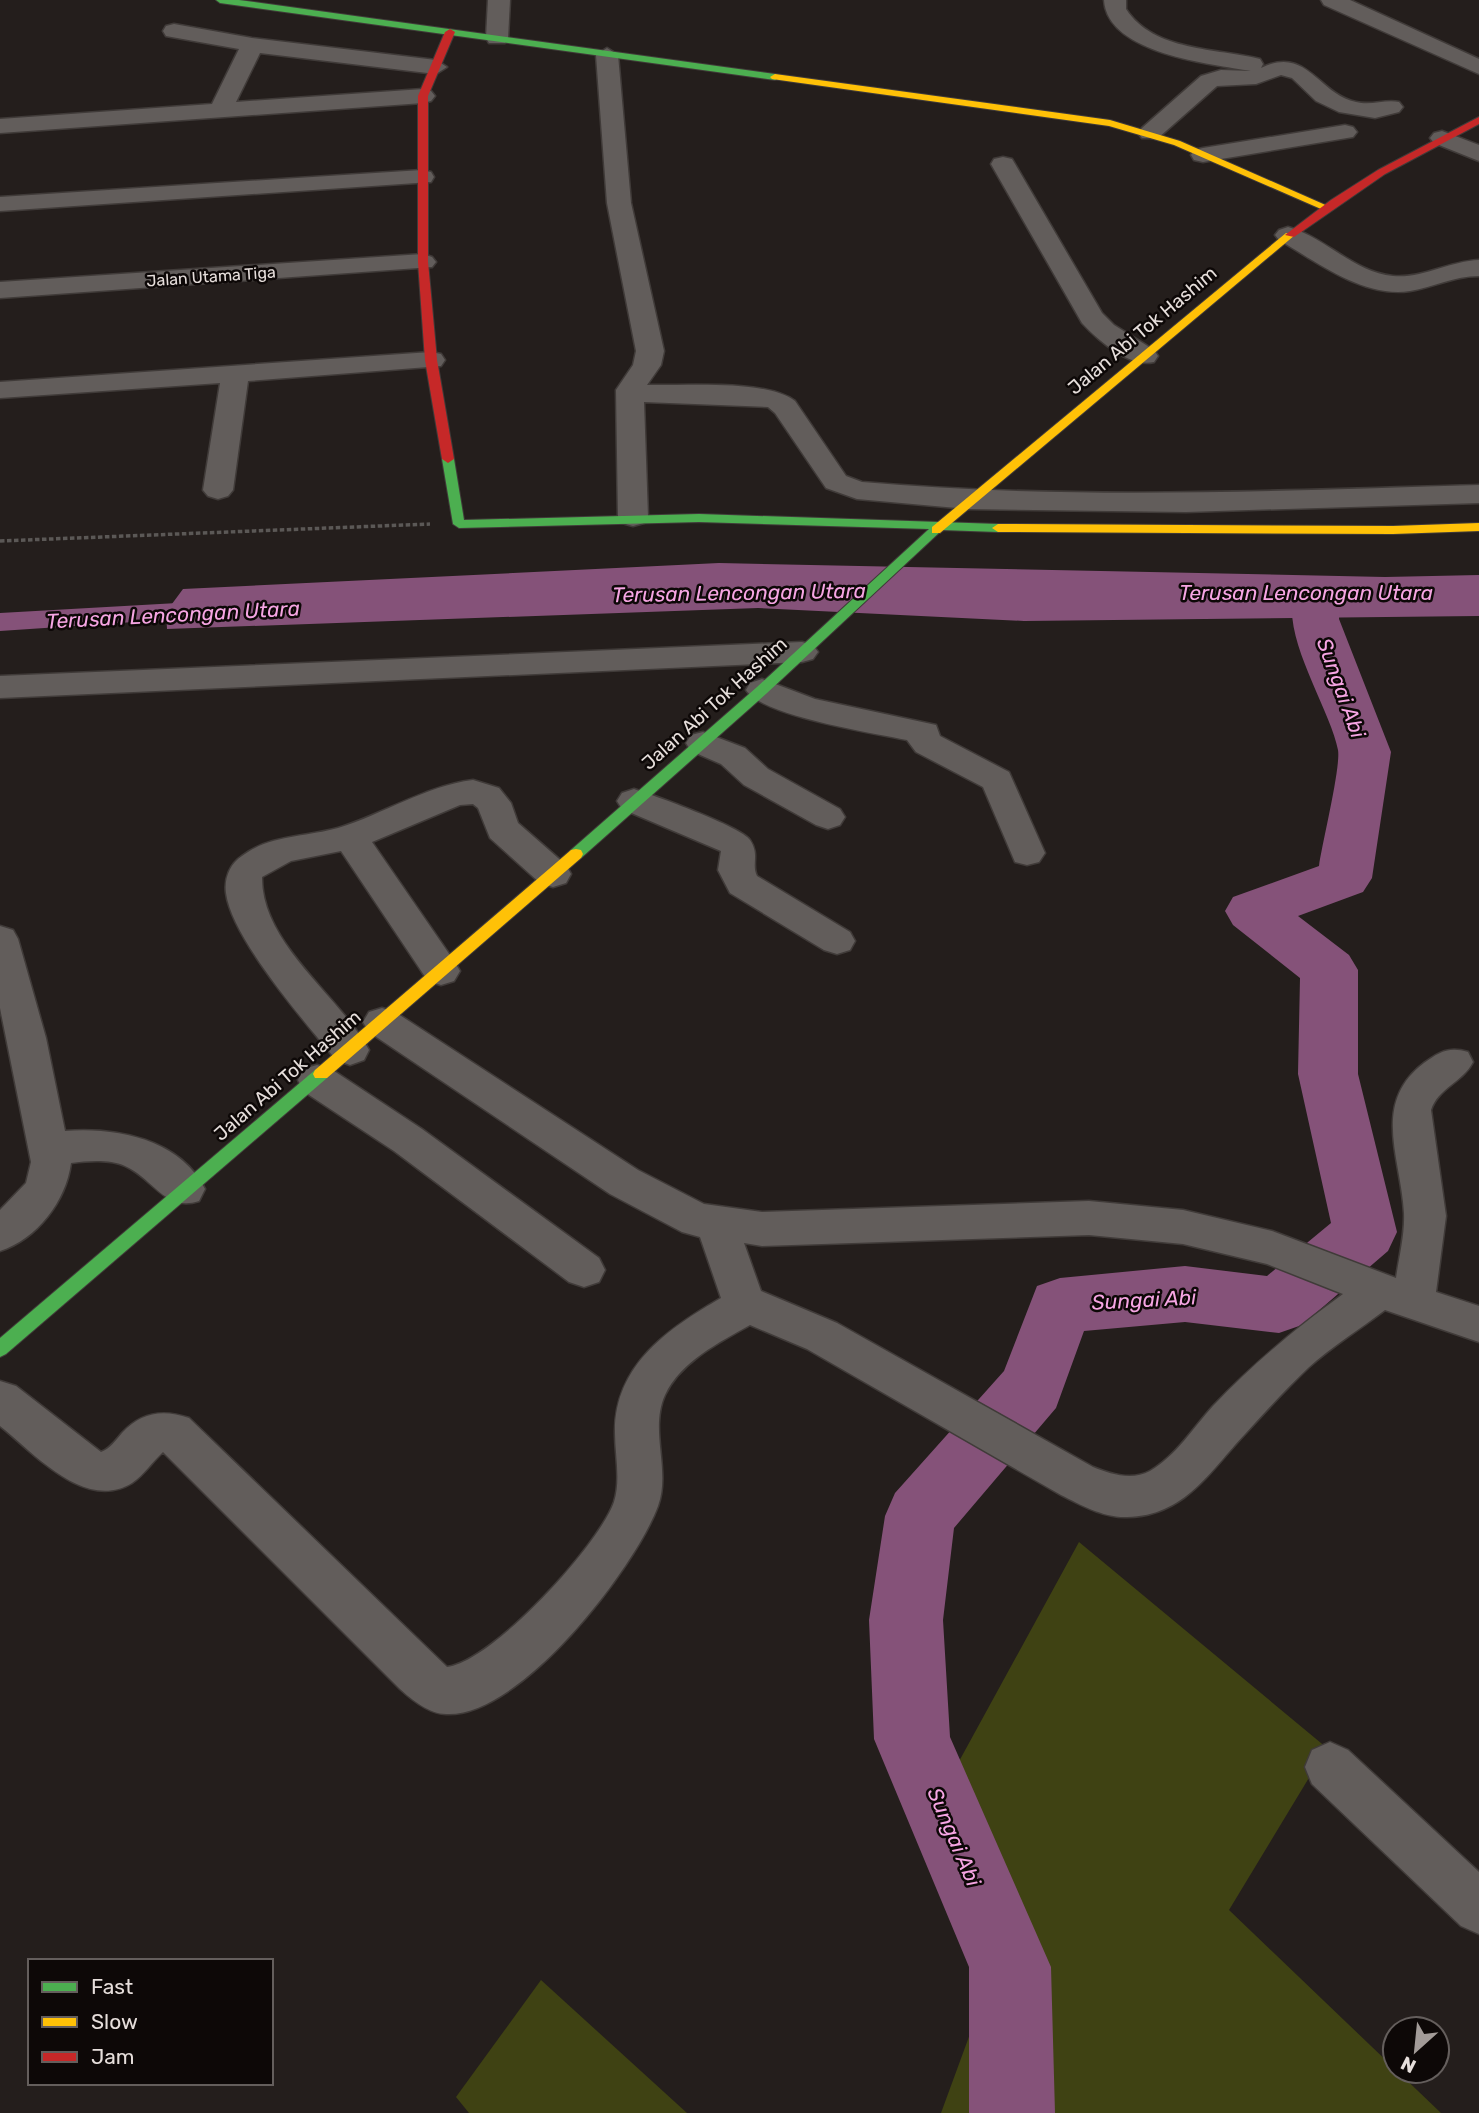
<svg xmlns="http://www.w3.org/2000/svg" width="1479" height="2113" viewBox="0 0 1479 2113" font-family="Rubik,sans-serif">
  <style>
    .forest { fill: #3f4213 }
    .water { fill: #855279 }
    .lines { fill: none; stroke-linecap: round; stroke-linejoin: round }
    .canal { fill: #855279; fill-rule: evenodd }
    .river { fill: #855279; fill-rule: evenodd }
    .street-casing { stroke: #403b39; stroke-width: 3 }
    .fast-casing { stroke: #403b39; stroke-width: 2 }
    .slow-casing { stroke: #403b39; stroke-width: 2 }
    .jam-casing { stroke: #403b39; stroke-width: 2 }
    .path { stroke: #5b5856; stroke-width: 3.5; stroke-dasharray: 4.5 2.5; stroke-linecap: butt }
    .street { fill: #625d5b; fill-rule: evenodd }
    .fast { fill: #4caf50; fill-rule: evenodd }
    .slow { fill: #ffc107; fill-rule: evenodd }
    .jam { fill: #c62828; fill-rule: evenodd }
    .labels { text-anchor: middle; stroke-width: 5; stroke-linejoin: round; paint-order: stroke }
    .far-street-label { font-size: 16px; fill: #e6dedb; stroke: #0d0807 }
    .street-label { font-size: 19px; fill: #e6dedb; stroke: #0d0807 }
    .water-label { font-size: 21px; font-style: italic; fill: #f6a5e3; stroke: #0d0807 }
  </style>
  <rect width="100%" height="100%" fill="#241e1c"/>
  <g class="forest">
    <path d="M 1079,1542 L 1327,1748 L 1229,1910 L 1441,2113 L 941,2113 L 985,1993 L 928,1818 Z"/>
    <path d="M 541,1980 L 687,2113 L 469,2113 L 456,2097 Z"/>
  </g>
  <path class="water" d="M 719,563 L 1385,577 L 1479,575 L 1479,616 L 1024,621 L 758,608 L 167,629 L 166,612 L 183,589 Z"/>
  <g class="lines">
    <path class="canal" d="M 213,601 L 223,604 L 227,610 L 223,616 L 0,631 L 0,613 Z"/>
    <path class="river" d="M 1316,579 L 1333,583 L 1340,594 L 1339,619 L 1391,752 L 1372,878 L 1363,892 L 1298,916 L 1349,955 L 1358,970 L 1358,1074 L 1397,1232 L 1388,1251 L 1302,1325 L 1279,1333 L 1185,1322 L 1084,1331 L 1056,1408 L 954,1528 L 943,1620 L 950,1737 L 1051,1967 L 1055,2113 L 969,2113 L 969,1967 L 874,1739 L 869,1620 L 885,1516 L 895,1493 L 1004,1371 L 1037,1286 L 1060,1278 L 1185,1266 L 1267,1276 L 1331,1223 L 1298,1074 L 1300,978 L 1233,925 L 1225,911 L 1233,897 L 1319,866 C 1322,844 1341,767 1338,750 C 1330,706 1272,624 1299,583 Z"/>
    <defs>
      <g id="street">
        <path d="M 488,0 L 510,0 L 508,38 L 505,43 L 489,43 L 486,38 Z"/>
        <path d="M 1104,0 L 1126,0 L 1126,9 C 1154,52 1217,48 1260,59 L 1263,64 L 1261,68 C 1307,45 1318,94 1356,102 C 1371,106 1385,99 1399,102 L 1403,107 L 1399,112 L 1375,118 L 1339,112 L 1316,101 L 1292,78 L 1281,75 L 1256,84 L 1217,86 L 1158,138 L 1142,138 L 1138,133 L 1142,128 L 1201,76 L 1221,70 L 1251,71 C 1212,64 1107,54 1104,0 Z"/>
        <path d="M 1321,0 L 1350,0 L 1479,59 L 1479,74 L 1324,5 Z"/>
        <path d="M 174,24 L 252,38 L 436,60 L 447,67 L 436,74 L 260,53 L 236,102 L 423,89 L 431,91 L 435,96 L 431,101 L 423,103 L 0,133 L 0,119 L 212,104 L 239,49 L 166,36 L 163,31 L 166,26 Z"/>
        <path d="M 607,48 L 618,55 L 631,203 L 664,351 L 661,365 L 647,385 C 685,386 765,379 795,401 L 846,476 L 862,482 C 1067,500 1273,491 1479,485 L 1479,503 L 1186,512 L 968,509 L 857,499 L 826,488 L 775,413 L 768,407 L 644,402 L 648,517 L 644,523 L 633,526 L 622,523 L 618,517 L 616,390 L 633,365 L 636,351 L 607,203 L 596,55 Z"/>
        <path d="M 1345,125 L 1353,127 L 1357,132 L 1353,137 L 1203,162 L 1194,160 L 1191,155 L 1194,150 L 1203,148 Z"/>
        <path d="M 1442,131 L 1479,145 L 1479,161 L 1434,143 L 1430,138 L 1434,133 Z"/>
        <path d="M 1003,157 L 1012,159 L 1015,164 L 1102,313 L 1114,325 L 1154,350 L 1158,356 L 1154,362 C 1129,368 1098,340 1082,323 L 991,164 L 994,159 Z"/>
        <path d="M 422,170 L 431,172 L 434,177 L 431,182 L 0,211 L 0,197 Z"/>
        <path d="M 1288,227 C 1325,237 1353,272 1393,276 C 1421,279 1450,261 1479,260 L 1479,276 C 1454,276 1434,287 1410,291 C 1363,298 1317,262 1279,240 L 1275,235 L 1279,230 Z"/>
        <path d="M 423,254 L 432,257 L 436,262 L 432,267 L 0,298 L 0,282 Z"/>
        <path d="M 431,352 L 441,354 L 445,360 L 441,366 L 248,381 L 233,490 L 228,496 L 218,499 L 208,496 L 203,490 L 220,383 L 0,398 L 0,382 Z"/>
        <path d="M 802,642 L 813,645 L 818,652 L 813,659 L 802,662 L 0,698 L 0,676 Z"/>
        <path d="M 762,679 L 815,699 L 936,725 L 940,736 L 1009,772 L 1045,853 L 1039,862 L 1027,865 L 1015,862 L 983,787 L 916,752 L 907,740 C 874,733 762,716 746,690 L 750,683 Z"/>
        <path d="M 703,732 L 745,748 L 768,769 L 840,809 L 845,817 L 840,825 L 828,829 L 816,825 L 744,785 L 721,764 L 691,751 L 686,743 L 691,735 Z"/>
        <path d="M 473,780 L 499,788 L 511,803 L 518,823 L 566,865 L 571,874 L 566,883 L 553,887 L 540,883 L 490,838 L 478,808 L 473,804 L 460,805 L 372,842 L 454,961 L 460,971 L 454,981 L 441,985 L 428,981 L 341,851 L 291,861 L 262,877 C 261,944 340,996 369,1050 L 364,1060 L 350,1065 L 336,1060 C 306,1023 232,939 226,893 C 224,878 230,864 242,856 C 269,835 306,837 338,828 C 384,814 425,786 473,780 Z"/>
        <path d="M 634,789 C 653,795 742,827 750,840 C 760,855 751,864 757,876 L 850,932 L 855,941 L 850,950 L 837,954 L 824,950 L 730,893 L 718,870 L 721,851 L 622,809 L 617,801 L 622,793 Z"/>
        <path d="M 0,926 L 13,930 L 18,939 L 46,1038 L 65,1131 C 116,1127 180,1139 205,1189 L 199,1201 C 165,1212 154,1179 125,1166 C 109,1159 88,1161 71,1163 C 66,1201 37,1239 0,1251 L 0,1210 L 26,1183 L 31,1162 L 0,1008 Z"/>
        <path d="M 382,1008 L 395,1012 L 638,1170 L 704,1204 L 762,1212 L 1089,1201 L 1183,1210 L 1272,1231 L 1396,1278 C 1399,1257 1405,1234 1404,1213 C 1401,1158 1371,1103 1424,1063 C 1439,1052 1449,1046 1468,1052 L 1473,1062 C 1463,1082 1438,1088 1431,1110 L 1446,1216 L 1436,1292 L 1479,1306 L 1479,1342 L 1385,1310 C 1360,1329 1331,1347 1308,1368 C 1286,1389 1265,1412 1245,1434 C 1210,1471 1185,1516 1127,1517 C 1104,1518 1081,1505 1061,1495 L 807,1349 L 750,1325 C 720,1342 680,1362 665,1395 C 649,1430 671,1470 658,1506 C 635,1568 520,1718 446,1714 C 430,1714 412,1700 400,1689 L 163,1452 C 152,1462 144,1475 132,1483 C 85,1512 34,1453 0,1426 L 0,1381 L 16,1386 L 101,1452 C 110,1449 116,1440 122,1433 C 141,1412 163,1409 189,1418 L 447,1667 C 493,1661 599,1545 614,1502 C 621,1480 615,1455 615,1433 C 614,1365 669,1328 721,1298 L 700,1237 L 682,1232 L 610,1194 L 369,1032 L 363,1022 L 369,1012 ZM 1089,1235 L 1183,1244 L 1267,1264 L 1343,1294 C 1295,1329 1255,1362 1213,1406 C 1193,1428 1176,1456 1150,1471 C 1132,1481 1110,1474 1093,1467 L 837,1323 L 761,1291 L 744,1243 L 762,1246 Z"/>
        <path d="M 317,1065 L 331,1069 L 422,1129 L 599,1258 L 605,1270 L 599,1282 L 584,1287 L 569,1282 L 394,1151 L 303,1091 L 298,1080 L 303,1069 Z"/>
        <path d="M 1330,1742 L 1348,1750 L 1479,1872 L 1479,1934 L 1461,1926 L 1312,1784 L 1305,1767 L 1312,1750 Z"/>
      </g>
      <g id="fast">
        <path d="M 216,0 L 239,0 L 775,74 L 780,77 L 775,80 L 220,3 Z"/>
        <path d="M 448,455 L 454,459 L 464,520 L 699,514 L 998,524 L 1004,528 L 998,532 L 942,530 L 767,693 L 581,858 L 571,858 L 569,854 L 571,850 L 757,687 L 929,529 L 699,522 L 459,528 L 453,524 L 442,459 Z"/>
        <path d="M 321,1068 L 327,1070 L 329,1074 L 327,1078 L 6,1354 L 0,1357 L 0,1338 L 315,1070 Z"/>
      </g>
      <g id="slow">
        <path d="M 775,74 L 1110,120 L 1180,141 L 1330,207 L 1321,209 L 1174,145 L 1109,126 L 772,79 L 770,77 Z"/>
        <path d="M 1286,233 L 1295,235 L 940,533 L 932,533 L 932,527 Z"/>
        <path d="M 1479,523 L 1479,531 L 1393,534 L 998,532 L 992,528 L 998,524 L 1393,526 Z"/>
        <path d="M 576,849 L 581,850 L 583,854 L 581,858 L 327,1078 L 315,1078 L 313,1074 L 315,1070 L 571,850 Z"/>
      </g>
      <g id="jam">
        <path d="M 450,29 L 455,32 L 428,96 L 428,262 L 437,360 L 454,459 L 448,463 L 442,459 L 425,360 L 418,262 L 418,96 L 445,32 Z"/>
        <path d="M 1479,117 L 1479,124 L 1385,174 L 1294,237 L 1285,235 L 1331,200 L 1378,170 Z"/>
      </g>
    </defs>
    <use href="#street" class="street-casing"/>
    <use href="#fast" class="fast-casing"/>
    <use href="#slow" class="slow-casing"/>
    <use href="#jam" class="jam-casing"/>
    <path class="path" d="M 0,541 L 430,524"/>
    <use href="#street" class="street"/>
    <use href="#fast" class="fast"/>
    <use href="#slow" class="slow"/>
    <use href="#jam" class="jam"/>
  </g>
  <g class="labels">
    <g class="far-street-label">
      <text transform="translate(211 276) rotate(-4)" y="6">Jalan Utama Tiga</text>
    </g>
    <g class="street-label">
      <text transform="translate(1142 330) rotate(-40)" y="7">Jalan Abi Tok Hashim</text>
      <text transform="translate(714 703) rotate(-42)" y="7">Jalan Abi Tok Hashim</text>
      <text transform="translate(287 1075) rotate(-41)" y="7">Jalan Abi Tok Hashim</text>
    </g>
    <g class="water-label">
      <text transform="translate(739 593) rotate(-1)" y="7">Terusan Lencongan Utara</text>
      <text x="1306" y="600">Terusan Lencongan Utara</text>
      <text transform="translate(173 615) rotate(-3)" y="7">Terusan Lencongan Utara</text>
      <text transform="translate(1341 688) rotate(70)" y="7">Sungai Abi</text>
      <text transform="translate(1144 1300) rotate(-3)" y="7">Sungai Abi</text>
      <text transform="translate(954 1837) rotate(67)" y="7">Sungai Abi</text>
    </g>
  </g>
  <rect x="28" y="1959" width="245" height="126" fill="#0d0807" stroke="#645e5c" stroke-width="2"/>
  <rect x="42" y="1982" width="35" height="10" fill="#4caf50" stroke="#645e5c" stroke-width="2"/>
  <text x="91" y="1994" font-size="21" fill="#e6dedb">Fast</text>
  <rect x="42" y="2017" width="35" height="10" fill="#ffc107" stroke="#645e5c" stroke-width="2"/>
  <text x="91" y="2029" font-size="21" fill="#e6dedb">Slow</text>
  <rect x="42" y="2052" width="35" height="10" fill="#c62828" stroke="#645e5c" stroke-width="2"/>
  <text x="91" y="2064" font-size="21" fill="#e6dedb">Jam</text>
  <g transform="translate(1416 2050) rotate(207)"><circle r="33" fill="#0d0807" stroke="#645e5c" stroke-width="2"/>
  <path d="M0-5L12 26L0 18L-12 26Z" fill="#a29b98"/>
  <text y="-10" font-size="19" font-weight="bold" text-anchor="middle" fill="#e6dedb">N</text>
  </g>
</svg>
